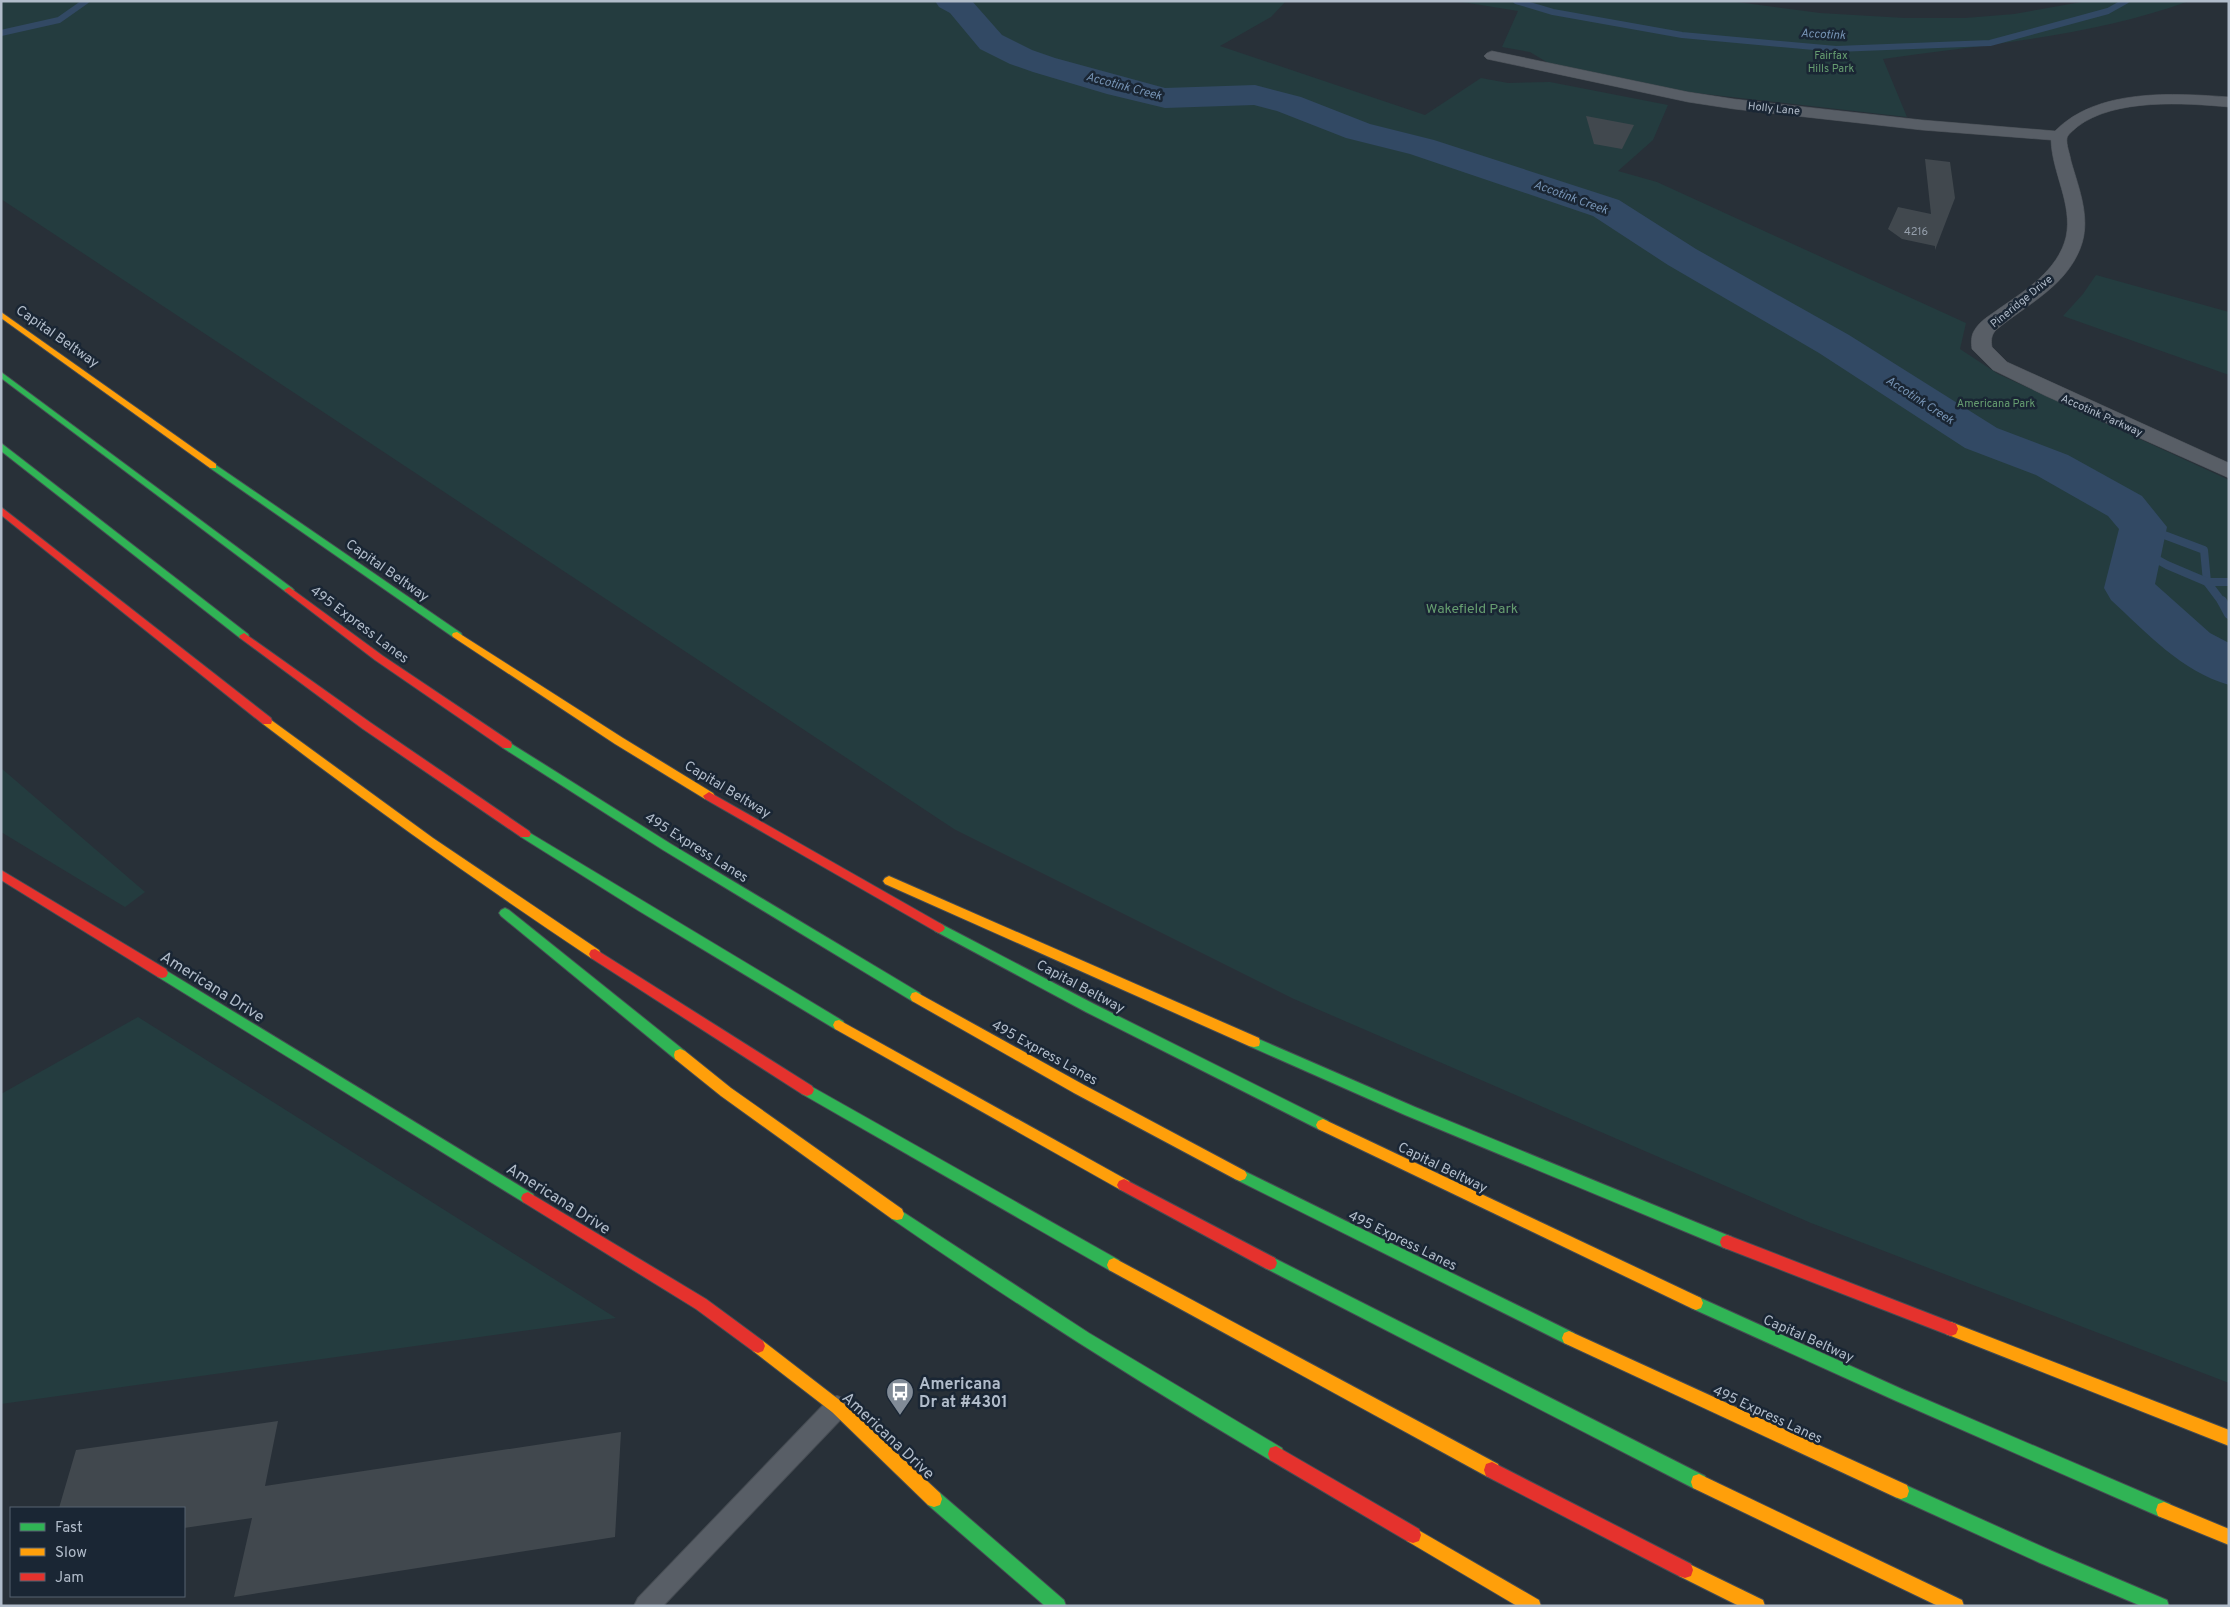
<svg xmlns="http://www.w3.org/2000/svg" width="2230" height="1607" viewBox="0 0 2230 1607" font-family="Overpass,sans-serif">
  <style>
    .green { fill: #243c3f }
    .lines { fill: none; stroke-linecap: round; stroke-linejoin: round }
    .stream-far2 { stroke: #324964; stroke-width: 6 }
    .stream-far1 { stroke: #324964; stroke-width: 8 }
    .stream { stroke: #324964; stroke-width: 10 }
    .river { fill: #324964; fill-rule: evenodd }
    .building { fill: #41484e }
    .lane-casing { stroke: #464c53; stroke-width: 2 }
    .street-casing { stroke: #464c53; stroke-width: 1 }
    .fast-casing { stroke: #464c53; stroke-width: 2 }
    .slow-casing { stroke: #464c53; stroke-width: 2 }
    .jam-casing { stroke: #464c53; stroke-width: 2 }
    .lane { fill: #585e66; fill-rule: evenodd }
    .street { fill: #585e66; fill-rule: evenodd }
    .fast { fill: #30b455; fill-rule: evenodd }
    .slow { fill: #ff9f0a; fill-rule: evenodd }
    .jam { fill: #e5322d; fill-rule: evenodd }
    .labels { text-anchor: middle; stroke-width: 5; stroke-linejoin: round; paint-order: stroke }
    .far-park-label { font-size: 11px; fill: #669d70; stroke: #1a2634 }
    .far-street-label { font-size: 11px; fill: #b1bcca; stroke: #1a2634 }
    .number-label { font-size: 11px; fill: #959fab }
    .far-water-label { font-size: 12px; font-style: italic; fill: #7693b4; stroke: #1a2634 }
    .street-label { font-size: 14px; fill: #b1bcca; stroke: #1a2634 }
    .park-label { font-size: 14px; fill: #669d70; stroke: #1a2634 }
    .near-street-label { font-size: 16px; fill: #b1bcca; stroke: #1a2634 }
    .near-poi-label { font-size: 16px; font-weight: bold; fill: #b1bcca; stroke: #1a2634; text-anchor: start }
  </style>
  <rect width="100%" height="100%" fill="#283038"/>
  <g class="green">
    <path d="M 1,1 L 1286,1 L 1271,17 L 1220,46 L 1425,115 L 1481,78 L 1508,83 L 1550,82 L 1668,105 L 1653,140 L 1618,171 L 1657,182 L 1966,323 L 1960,349 L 1998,374 L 2229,480 L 2229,1383 L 1811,1223 L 1294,999 L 954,829 L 1,199 Z"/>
    <path d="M 1456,1 L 1730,1 L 1820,13 L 1905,18 L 1965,18 L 2014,14 L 2087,1 L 2189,1 C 2091,37 1985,44 1883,59 L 1907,117 L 1687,92 L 1617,80 L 1555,67 L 1530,52 L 1502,47 L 1518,11 Z"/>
    <path d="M 2096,275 L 2229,312 L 2229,375 L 2063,316 L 2083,294 Z"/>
    <path d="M 1,768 L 145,892 L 125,907 L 1,832 Z"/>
    <path d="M 138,1017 L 616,1318 L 1,1404 L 1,1094 Z"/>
  </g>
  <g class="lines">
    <g class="stream-far2">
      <path d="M 1516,1 L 1553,12 L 1682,35 L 1836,49 L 1990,43 L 2108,11 L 2126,1"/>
      <path d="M 1,33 L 59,20 L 86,1"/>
    </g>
    <g class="stream-far1">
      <path d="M 2143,527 L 2204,550 L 2207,582 L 2222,602"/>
      <path d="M 2138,549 L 2167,565 L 2207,582 L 2229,582"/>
    </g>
    <g class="stream">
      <path d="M 2222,601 L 2229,614"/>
      <path d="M 2220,662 L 2229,653"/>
    </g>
    <path class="river" d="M 935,1 L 972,1 L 1002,35 L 1032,50 L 1055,58 L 1165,88 L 1255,85 L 1301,97 L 1370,124 L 1434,140 L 1619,200 L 1696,249 L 1849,335 L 1997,428 L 2068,455 L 2142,496 L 2167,527 L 2155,584 L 2210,633 L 2229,643 L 2229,685 C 2181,671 2147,633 2111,600 L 2104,588 L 2119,529 L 2108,516 L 2036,475 L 1965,448 L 1819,353 L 1668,265 L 1593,216 L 1410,154 L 1346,138 L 1277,111 L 1254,105 L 1165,108 L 1107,94 L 1033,72 L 1010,64 L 980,49 L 950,13 L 939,7 Z"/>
  </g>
  <g class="building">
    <path d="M 1586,116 L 1634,125 L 1622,149 L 1594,144 Z"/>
    <path d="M 1925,159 L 1950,162 L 1955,198 L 1935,250 L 1935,246 L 1902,239 L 1888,229 L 1898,207 L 1931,214 Z"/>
    <path d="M 278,1421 L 265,1486 L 621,1432 L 615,1537 L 234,1597 L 252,1518 L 184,1528 L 184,1508 L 59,1508 L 76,1450 Z"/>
  </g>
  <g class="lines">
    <defs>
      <path id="lane" d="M 837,1396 L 845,1399 L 848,1407 L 845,1415 L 663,1606 L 634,1606 L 638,1598 L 829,1399 Z"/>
      <path id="street" d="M 1492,51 L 1688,92 L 1734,99 L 1922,120 L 2055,131 C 2097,88 2173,93 2229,97 L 2229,107 C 2185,103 2114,98 2077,127 C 2074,130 2068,134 2067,138 C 2066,145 2070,154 2071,161 C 2079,189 2092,220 2080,249 C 2065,287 2026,305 1996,330 C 1991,335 1991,341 1992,347 L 2007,362 L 2229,463 L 2229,478 L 2046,396 L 1993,370 L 1972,349 C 1971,343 1971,336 1974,331 C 1980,320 1991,315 2000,308 C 2026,290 2058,270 2066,237 C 2073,204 2052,173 2051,140 L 1922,130 L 1734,109 L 1688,102 L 1487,59 L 1484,56 L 1487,53 Z"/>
      <g id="fast">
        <path d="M 1,372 L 292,588 L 294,590 L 292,592 L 286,592 L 1,378 Z"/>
        <path d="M 1,443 L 248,634 L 249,636 L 248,638 L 240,638 L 1,451 Z"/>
        <path d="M 213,463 L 461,633 L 462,635 L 461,637 L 453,637 L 210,468 L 210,464 Z"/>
        <path d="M 507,741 L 671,844 L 920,993 L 922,997 L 920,1001 L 916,1002 L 912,1001 L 663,850 L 503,748 L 502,745 Z"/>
        <path d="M 525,830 L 843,1021 L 845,1025 L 843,1029 L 839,1030 L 835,1029 L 639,911 L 521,837 L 519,834 L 521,831 Z"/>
        <path d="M 505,908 L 509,910 L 685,1051 L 686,1055 L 685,1059 L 680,1061 L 675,1059 L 501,916 L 499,913 L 501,910 Z"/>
        <path d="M 939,923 L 1094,1004 L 1328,1121 L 1330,1125 L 1328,1129 L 1323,1131 L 1318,1129 L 1086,1012 L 935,931 L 933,928 L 935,925 Z"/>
        <path d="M 162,968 L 533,1194 L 535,1198 L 533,1202 L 528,1204 L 523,1202 L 158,977 L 156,973 L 158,969 Z"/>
        <path d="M 1254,1037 L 1415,1107 L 1732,1237 L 1734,1242 L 1732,1247 L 1727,1249 L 1405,1115 L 1249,1046 L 1248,1042 L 1249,1038 Z"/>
        <path d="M 807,1084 L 1119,1260 L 1121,1265 L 1119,1270 L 1114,1272 L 1109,1270 L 802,1094 L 800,1090 L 802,1086 Z"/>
        <path d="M 1240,1169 L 1574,1333 L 1576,1338 L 1574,1343 L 1569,1345 L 1564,1343 L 1235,1179 L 1233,1175 L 1235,1171 Z"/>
        <path d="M 897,1208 L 1089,1333 L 1282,1448 L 1284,1454 L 1282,1460 L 1276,1462 L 1270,1460 C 1141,1384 1015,1304 892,1219 L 890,1214 L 892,1209 Z"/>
        <path d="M 1270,1256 L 1705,1476 L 1707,1482 L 1705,1488 L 1699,1490 L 1693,1488 L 1265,1268 L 1263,1263 L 1265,1258 Z"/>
        <path d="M 1696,1296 L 1904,1390 L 2170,1504 L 2172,1510 L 2170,1516 L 2164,1518 L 2158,1516 L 1894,1400 L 1691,1308 L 1689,1303 L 1691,1298 Z"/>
        <path d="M 1901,1483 L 2052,1551 L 2167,1600 L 2169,1606 L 2141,1606 L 2040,1563 L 1895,1497 L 1893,1491 L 1895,1485 Z"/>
        <path d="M 934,1491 L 940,1493 L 1064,1600 L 1066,1606 L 1045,1606 L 928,1505 L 926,1499 L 928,1493 Z"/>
      </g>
      <g id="slow">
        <path d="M 1,312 L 216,464 L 216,468 L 210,468 L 1,318 Z"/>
        <path d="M 457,632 L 623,738 L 713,793 L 715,796 L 713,799 L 705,799 L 615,744 L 453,637 L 452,635 L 453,633 Z"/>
        <path d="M 267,717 L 433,838 L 599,950 L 601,954 L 599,958 L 595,959 L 591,958 C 479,883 370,806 263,724 L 262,721 Z"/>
        <path d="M 889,876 L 1259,1038 L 1260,1042 L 1259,1046 L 1254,1047 L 1249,1046 L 885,884 L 883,881 L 885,878 Z"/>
        <path d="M 916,992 L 1084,1085 L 1245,1171 L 1247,1175 L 1245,1179 L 1240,1181 L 1235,1179 L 1074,1093 L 912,1001 L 910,997 L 912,993 Z"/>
        <path d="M 839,1020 L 1129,1181 L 1131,1185 L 1129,1189 L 1124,1191 L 1119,1189 L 835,1029 L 833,1025 L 835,1021 Z"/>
        <path d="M 680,1049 L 685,1051 L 731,1088 L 902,1209 L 904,1214 L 902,1219 L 897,1220 L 892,1219 L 721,1096 L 675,1059 L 674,1055 L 675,1051 Z"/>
        <path d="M 1323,1119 L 1701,1298 L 1703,1303 L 1701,1308 L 1696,1310 L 1691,1308 L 1318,1129 L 1316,1125 L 1318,1121 Z"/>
        <path d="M 1114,1258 L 1498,1464 L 1500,1470 L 1498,1476 L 1492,1478 L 1486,1476 L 1109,1270 L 1107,1265 L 1109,1260 Z"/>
        <path d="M 1951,1322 L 2229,1430 L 2229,1446 L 1946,1334 L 1944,1329 L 1946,1324 Z"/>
        <path d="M 1569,1331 L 1907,1485 L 1909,1491 L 1907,1497 L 1901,1499 L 1895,1497 L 1564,1343 L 1562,1338 L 1564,1333 Z"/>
        <path d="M 758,1339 L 763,1341 L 842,1402 L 940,1493 L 942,1499 L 940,1505 L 934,1507 L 928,1505 L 832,1412 L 753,1351 L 751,1346 L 753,1341 Z"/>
        <path d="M 1699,1474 L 1962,1600 L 1964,1606 L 1938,1606 L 1693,1488 L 1691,1482 L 1693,1476 Z"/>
        <path d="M 2164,1502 L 2229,1529 L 2229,1545 L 2158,1516 L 2156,1510 L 2158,1504 Z"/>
        <path d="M 1413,1527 L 1539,1600 L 1541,1606 L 1517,1606 L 1407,1541 L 1405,1535 L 1407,1529 Z"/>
        <path d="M 1685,1562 L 1763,1600 L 1765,1606 L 1739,1606 L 1679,1576 L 1677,1570 L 1679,1564 Z"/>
      </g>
      <g id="jam">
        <path d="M 1,507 L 271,718 L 272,721 L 271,724 L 263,724 L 1,515 Z"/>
        <path d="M 289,587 L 383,656 L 511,742 L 512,745 L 511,748 L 503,748 L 375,660 L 286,592 L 284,590 Z"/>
        <path d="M 244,633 L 371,723 L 529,831 L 531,834 L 529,837 L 521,837 L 363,729 L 240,638 L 239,636 Z"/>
        <path d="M 709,792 L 943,925 L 945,928 L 943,931 L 939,933 L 935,931 L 705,799 L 703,796 Z"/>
        <path d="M 1,870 L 166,969 L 168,973 L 166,977 L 162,978 L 158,977 L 1,880 Z"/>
        <path d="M 595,949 L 812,1086 L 814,1090 L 812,1094 L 807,1096 L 802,1094 L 591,958 L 589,954 L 591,950 Z"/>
        <path d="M 1124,1179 L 1275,1258 L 1277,1263 L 1275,1268 L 1270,1270 L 1265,1268 L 1119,1189 L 1117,1185 L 1119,1181 Z"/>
        <path d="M 528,1192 L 706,1299 L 763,1341 L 765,1346 L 763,1351 L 758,1353 L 753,1351 L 696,1309 L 523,1202 L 521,1198 L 523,1194 Z"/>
        <path d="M 1727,1235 L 1956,1324 L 1958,1329 L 1956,1334 L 1951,1336 L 1722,1247 L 1720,1242 L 1722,1237 Z"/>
        <path d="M 1276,1446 L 1419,1529 L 1421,1535 L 1419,1541 L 1413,1543 L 1407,1541 L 1270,1460 L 1268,1454 L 1270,1448 Z"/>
        <path d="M 1492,1462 L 1691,1564 L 1693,1570 L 1691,1576 L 1685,1578 L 1679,1576 L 1486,1476 L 1484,1470 L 1486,1464 Z"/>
      </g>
    </defs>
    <use href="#lane" class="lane-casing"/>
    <use href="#street" class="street-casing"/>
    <use href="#fast" class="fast-casing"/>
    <use href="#slow" class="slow-casing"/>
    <use href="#jam" class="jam-casing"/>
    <use href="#lane" class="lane"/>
    <use href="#street" class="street"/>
    <use href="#fast" class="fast"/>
    <use href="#slow" class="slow"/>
    <use href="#jam" class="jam"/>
  </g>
  <defs>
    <symbol id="bus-pin" viewBox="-11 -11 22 30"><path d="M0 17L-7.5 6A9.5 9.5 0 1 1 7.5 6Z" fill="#818b97" stroke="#1a2634"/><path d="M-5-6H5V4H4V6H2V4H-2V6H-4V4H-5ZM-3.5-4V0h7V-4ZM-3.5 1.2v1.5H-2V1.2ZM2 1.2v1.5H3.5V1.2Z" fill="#fff"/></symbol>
  </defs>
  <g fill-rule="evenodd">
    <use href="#bus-pin" x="884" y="1376" width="32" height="43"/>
  </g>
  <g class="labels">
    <g class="far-park-label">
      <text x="1831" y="59">Fairfax<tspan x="1831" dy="13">Hills Park</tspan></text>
      <text x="1996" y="407">Americana Park</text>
    </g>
    <g class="far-street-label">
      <text transform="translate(1774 108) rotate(6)" y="4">Holly Lane</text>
      <text transform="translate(2021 301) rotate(-39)" y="4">Pineridge Drive</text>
      <text transform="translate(2102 415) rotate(24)" y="4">Accotink Parkway</text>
    </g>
    <g class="number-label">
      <text x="1916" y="235">4216</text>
    </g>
    <g class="far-water-label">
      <text transform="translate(1823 34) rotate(3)" y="4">Accotink</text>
      <text transform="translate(1124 86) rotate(15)" y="4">Accotink Creek</text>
      <text transform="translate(1571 197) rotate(20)" y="4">Accotink Creek</text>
      <text transform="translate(1920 400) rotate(33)" y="4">Accotink Creek</text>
    </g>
    <g class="street-label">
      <text transform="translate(58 336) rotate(35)" y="5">Capital Beltway</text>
      <text transform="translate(388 570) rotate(35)" y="5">Capital Beltway</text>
      <text transform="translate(360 624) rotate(37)" y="5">495 Express Lanes</text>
      <text transform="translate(728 789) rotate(31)" y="5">Capital Beltway</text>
      <text transform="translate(697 847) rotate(32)" y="5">495 Express Lanes</text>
      <text transform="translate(1081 986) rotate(28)" y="5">Capital Beltway</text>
      <text transform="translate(1045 1052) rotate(29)" y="5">495 Express Lanes</text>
      <text transform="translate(1443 1167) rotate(26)" y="5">Capital Beltway</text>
      <text transform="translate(1403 1240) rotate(26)" y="5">495 Express Lanes</text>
      <text transform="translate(1809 1338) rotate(24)" y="5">Capital Beltway</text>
      <text transform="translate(1768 1414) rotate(25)" y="5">495 Express Lanes</text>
    </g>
    <g class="park-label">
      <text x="1472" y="613">Wakefield Park</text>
    </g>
    <g class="near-street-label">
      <text transform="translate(213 986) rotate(32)" y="6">Americana Drive</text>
      <text transform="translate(559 1198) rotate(32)" y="6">Americana Drive</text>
      <text transform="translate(889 1435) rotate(43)" y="6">Americana Drive</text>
    </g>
    <g class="near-poi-label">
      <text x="919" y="1389">Americana<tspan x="919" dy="18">Dr at #4301</tspan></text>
    </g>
  </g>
  <rect width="2230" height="1607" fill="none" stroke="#b1bcca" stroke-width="5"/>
  <rect x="10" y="1507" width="175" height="90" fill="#1a2634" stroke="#566270"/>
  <rect x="20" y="1523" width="25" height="8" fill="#30b455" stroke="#566270"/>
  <text x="55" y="1532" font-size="15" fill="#b1bcca">Fast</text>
  <rect x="20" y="1548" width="25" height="8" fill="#ff9f0a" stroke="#566270"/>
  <text x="55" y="1557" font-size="15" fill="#b1bcca">Slow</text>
  <rect x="20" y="1573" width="25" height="8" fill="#e5322d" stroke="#566270"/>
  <text x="55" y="1582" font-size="15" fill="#b1bcca">Jam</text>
</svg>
